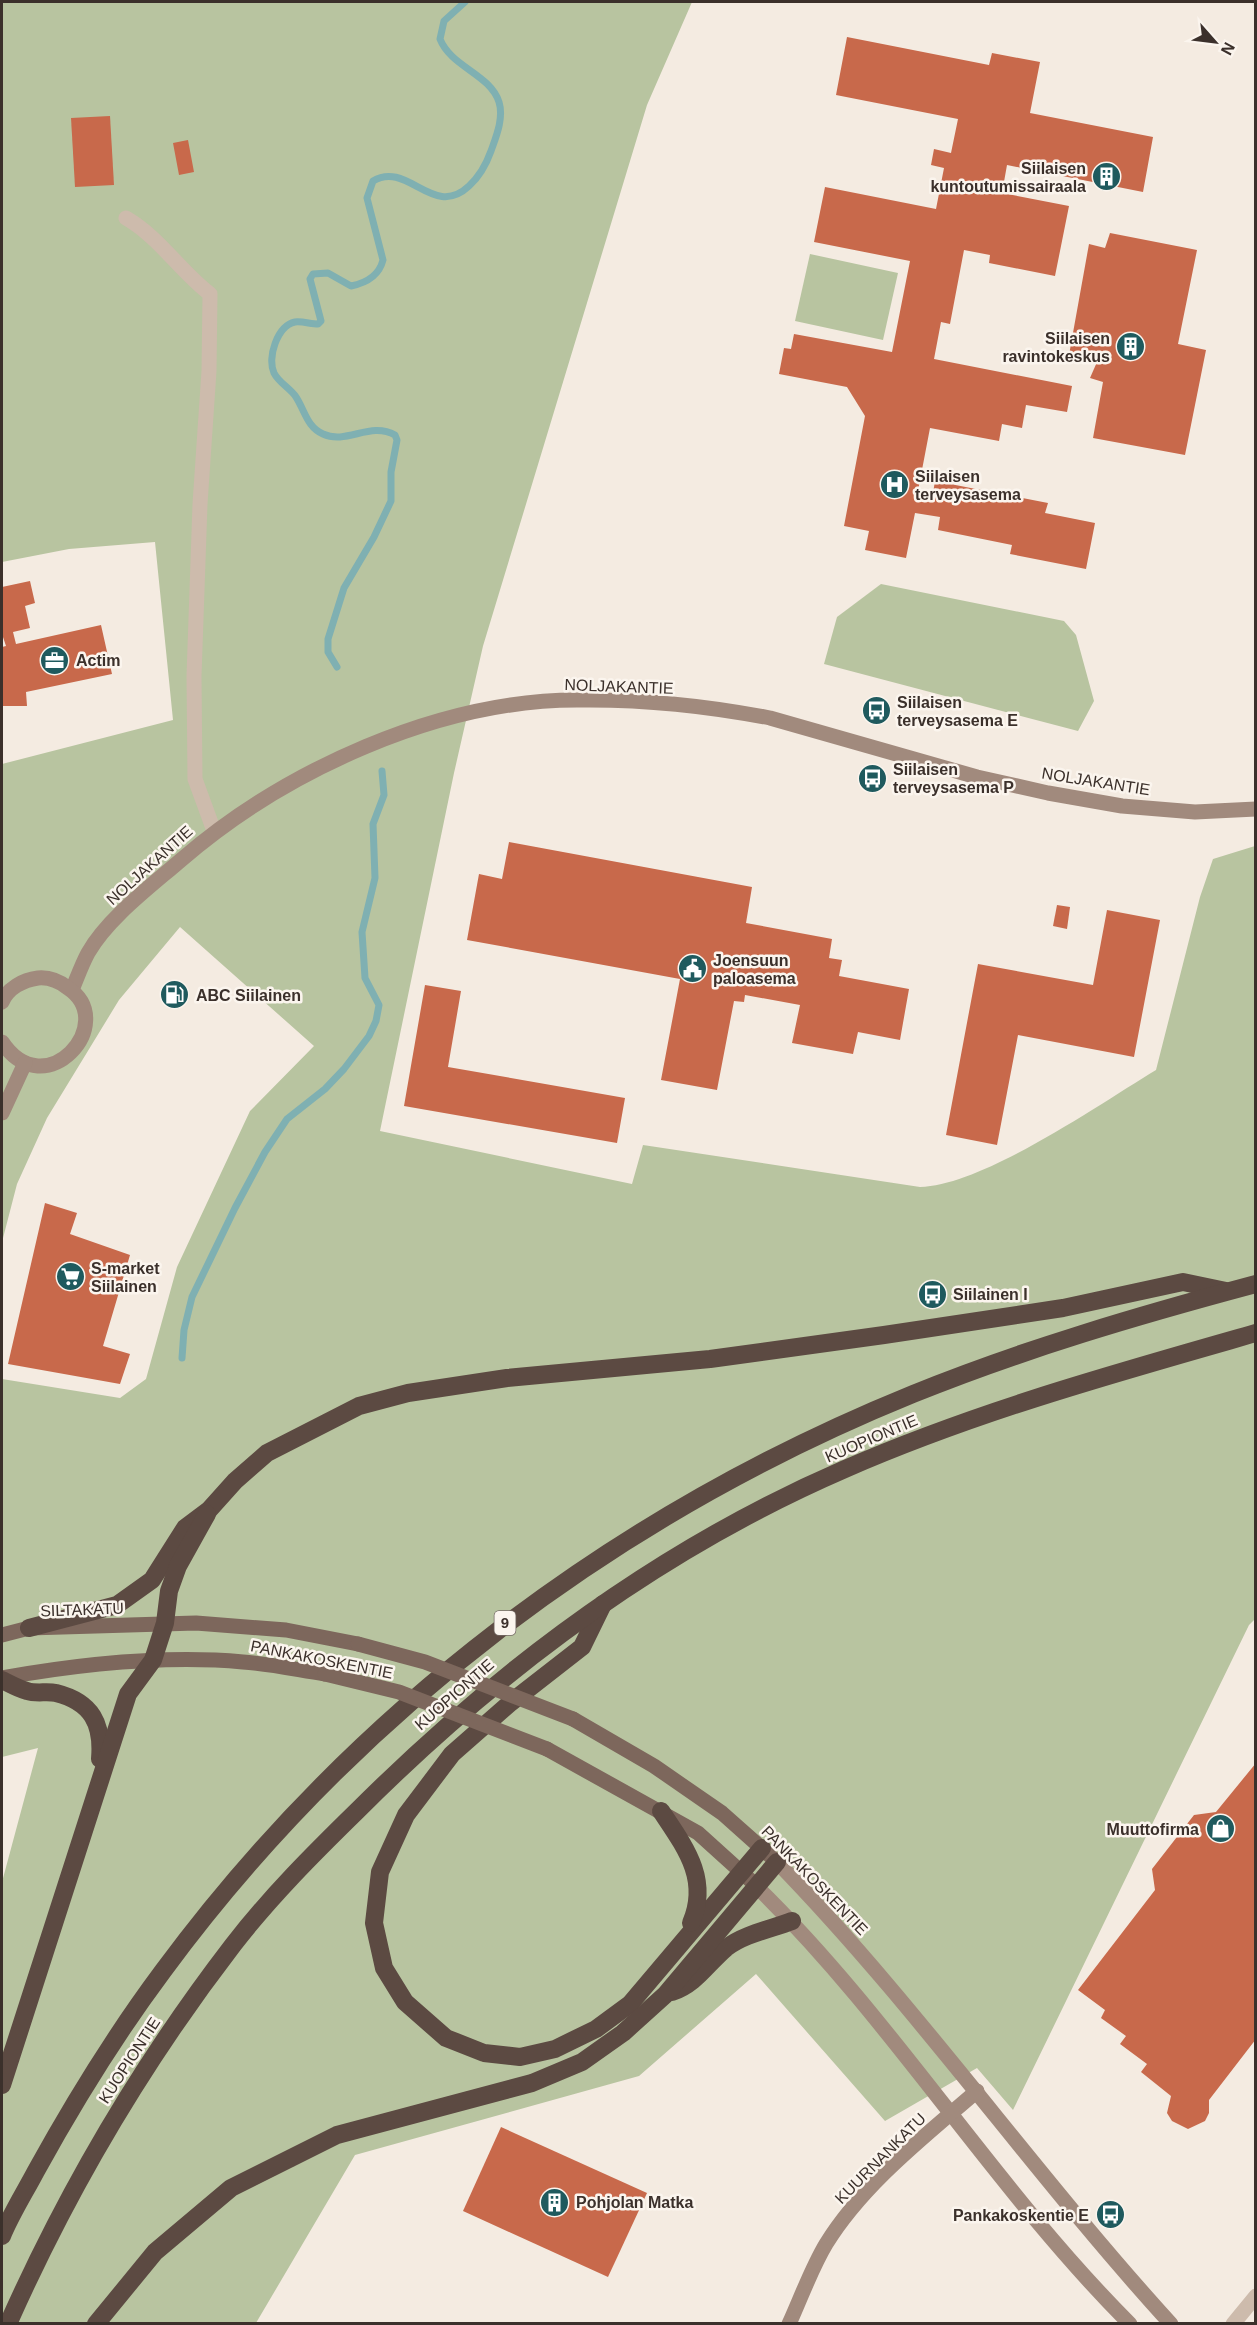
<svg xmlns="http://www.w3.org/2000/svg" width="1257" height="2325" viewBox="0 0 1257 2325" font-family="Helvetica,sans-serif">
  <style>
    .green { fill: #b8c4a0 }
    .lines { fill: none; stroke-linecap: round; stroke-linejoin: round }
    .stream { stroke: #7fb0b2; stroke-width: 7 }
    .building { fill: #c8694b }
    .street { stroke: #cdbbac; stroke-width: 15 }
    .secondary { stroke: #a18a7d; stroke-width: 15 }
    .primary { stroke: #7d675c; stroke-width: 15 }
    .highway { stroke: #5c4a42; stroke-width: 18 }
    .primary-bridge { stroke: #7d675c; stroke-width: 15 }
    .labels { text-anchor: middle; stroke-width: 5; stroke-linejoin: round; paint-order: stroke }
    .shield { fill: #fbf5ee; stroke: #756b66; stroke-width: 1.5 }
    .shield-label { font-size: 15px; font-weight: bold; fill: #3b302b }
    .poi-label { font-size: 16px; font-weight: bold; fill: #3b302b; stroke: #fbf5ee; text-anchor: start }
    .street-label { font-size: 16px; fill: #3b302b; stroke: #fbf5ee }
  </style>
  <rect width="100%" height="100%" fill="#f4ebe1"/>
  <g class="green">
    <path d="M 2,2 L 692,2 L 647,105 L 483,646 L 454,773 L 380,1131 L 632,1184 L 643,1145 L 920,1187 C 984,1185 1098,1105 1156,1070 L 1200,897 L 1213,859 L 1255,846 L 1255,1619 L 1249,1625 L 1013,2110 L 977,2068 L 885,2121 L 756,1974 L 639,2076 L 355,2155 L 256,2323 L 2,2323 L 2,1882 L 38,1748 L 2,1757 L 2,1379 L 120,1398 L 146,1379 L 177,1267 L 250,1111 L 314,1046 L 180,927 L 119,1000 L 47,1118 L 17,1184 L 2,1242 L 2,764 L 173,720 L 155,542 L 69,549 L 2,562 Z"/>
    <path d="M 810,254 L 898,273 L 883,340 L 795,321 Z"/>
    <path d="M 881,584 L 1064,621 L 1076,635 L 1094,701 L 1078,731 L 824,664 L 837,617 Z"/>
  </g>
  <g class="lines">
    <g class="stream">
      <path d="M 337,667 L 328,652 L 328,639 L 344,588 L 374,537 L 391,501 L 391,472 L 397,440 L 395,435 C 370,421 347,445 323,434 C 307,427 305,411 296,397 C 290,388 279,383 274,373 C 267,358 277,326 295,322 C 302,321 311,324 318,324 L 321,321 L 310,279 L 313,274 L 328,273 L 351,286 C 366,283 379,276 383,260 L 367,198 L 373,181 C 408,160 433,220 469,186 C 480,176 486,165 491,151 C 496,137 504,118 499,102 C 490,74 451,67 440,39 L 444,21 L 465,2"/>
      <path d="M 182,1358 L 184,1330 L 192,1297 L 235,1208 L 265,1152 L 287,1119 L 325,1089 L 344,1069 L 369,1036 L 376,1021 L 379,1005 L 365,978 L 362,932 L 375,878 L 373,824 L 384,795 L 382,771"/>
    </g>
  </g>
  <g class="building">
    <path d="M 847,37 L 989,65 L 992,53 L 1040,62 L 1030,113 L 1153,137 L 1143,192 L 1007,165 L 1002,193 L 1069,206 L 1055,276 L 989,263 L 990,255 L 964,250 L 950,324 L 941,322 L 934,359 L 1072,386 L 1067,412 L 1026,405 L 1022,428 L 1002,424 L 999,441 L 930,428 L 917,496 L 932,499 L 935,481 L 1048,503 L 1045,513 L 1095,523 L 1086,569 L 1010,554 L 1012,545 L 938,530 L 940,517 L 915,513 L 906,558 L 865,550 L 869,531 L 844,526 L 865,416 L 847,387 L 779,374 L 784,348 L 791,349 L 794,334 L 892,352 L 910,261 L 814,242 L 825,187 L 936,209 L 944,168 L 931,165 L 934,149 L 951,153 L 958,119 L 836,95 Z"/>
    <path d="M 110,116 L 114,185 L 75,187 L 71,118 Z"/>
    <path d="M 188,140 L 194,172 L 179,175 L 173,143 Z"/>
    <path d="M 1110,233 L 1197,250 L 1178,344 L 1206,350 L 1185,455 L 1093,438 L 1103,382 L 1090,378 L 1097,362 L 1069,355 L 1089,244 L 1105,248 Z"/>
    <path d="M 30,581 L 35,603 L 25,606 L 30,628 L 13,632 L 16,644 L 101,625 L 112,674 L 26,692 L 27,706 L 2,706 L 2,647 L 6,646 L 2,634 L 2,587 Z"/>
    <path d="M 509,842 L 752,887 L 746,923 L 832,939 L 829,958 L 842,960 L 839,976 L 909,989 L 900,1040 L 858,1032 L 853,1054 L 792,1043 L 800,1005 L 745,995 L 744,1002 L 734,1001 L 717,1090 L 661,1080 L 680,979 L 467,940 L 479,874 L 502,879 Z"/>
    <path d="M 1057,905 L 1070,907 L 1067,929 L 1053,926 Z"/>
    <path d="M 1107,910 L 1160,920 L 1134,1057 L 1018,1035 L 997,1145 L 946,1135 L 978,964 L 1093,985 Z"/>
    <path d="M 425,985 L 461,991 L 448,1067 L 625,1098 L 617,1143 L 404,1106 Z"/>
    <path d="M 45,1203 L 77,1213 L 70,1234 L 130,1255 L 103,1346 L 130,1354 L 120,1384 L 8,1364 Z"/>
    <path d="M 1256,1763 L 1256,2039 L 1209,2100 L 1209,2113 L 1205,2121 L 1188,2129 L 1172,2121 L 1167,2113 L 1171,2096 L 1141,2072 L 1147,2064 L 1120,2044 L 1126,2036 L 1101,2018 L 1105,2010 L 1078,1990 L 1155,1890 L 1152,1869 L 1194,1815 L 1216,1812 Z"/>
    <path d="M 501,2127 L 647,2193 L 608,2277 L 463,2211 Z"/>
  </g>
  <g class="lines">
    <g class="street">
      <path d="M 126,218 C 159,237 180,271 210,294 L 209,371 L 200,504 L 194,676 L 195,779 L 214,831"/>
      <path d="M 1233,2324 L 1256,2296"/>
    </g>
    <g class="secondary">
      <path d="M 72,990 C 77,978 82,964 88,953 C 108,918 151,886 181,860 C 284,771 438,700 577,700 C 641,699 708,706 770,718 L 977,777 L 1048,793 L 1122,806 L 1195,812 L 1256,809"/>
      <path d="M 2,1002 C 8,988 23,980 38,978 C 49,977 59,981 68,988 C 120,1023 45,1107 2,1042"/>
      <path d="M 2,1113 L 25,1063"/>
      <path d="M 777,1862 C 918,2007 1034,2174 1171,2324"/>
      <path d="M 757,1887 C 894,2021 994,2188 1130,2324"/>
      <path d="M 789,2324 C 801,2298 811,2269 826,2244 C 863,2184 924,2137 977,2091"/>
    </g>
    <g class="primary">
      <path d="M 2,1635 L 29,1628 L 196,1623 L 286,1630 L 358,1644"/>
      <path d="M 2,1678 C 80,1664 164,1655 243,1662 C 271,1664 298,1670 325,1674"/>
      <path d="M 573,1719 L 654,1766 L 722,1813 L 777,1862"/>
      <path d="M 547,1749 L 698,1833 L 750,1880"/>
    </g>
    <g class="highway">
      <path d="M 603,1604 L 582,1647 L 509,1704 L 452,1754 L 406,1815 L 380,1872 L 374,1923 L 384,1968 L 405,2002 L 446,2038 L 484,2053 L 520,2057 L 555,2049 L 596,2029 L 630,2004 L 762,1848"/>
      <path d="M 29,1628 L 117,1605 L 152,1580 L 185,1528 L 209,1510 L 235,1481 L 267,1453 L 359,1406 L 408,1393 L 507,1378 L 710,1359 L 884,1335 L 1063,1308 L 1183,1282 L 1226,1291"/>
      <path d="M 2,1680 C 10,1684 19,1689 27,1691 C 36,1694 47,1691 56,1693 C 92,1702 103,1724 100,1759"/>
      <path d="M 661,1811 C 685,1847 710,1879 691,1923"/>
      <path d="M 672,1992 C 696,1984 707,1964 726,1948 C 744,1934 771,1929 792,1921"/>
      <path d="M 2,2085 L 128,1694 L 153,1660 L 165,1623 L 169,1591 L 178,1566 L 207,1514"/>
      <path d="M 2,2236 C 11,2214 25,2192 36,2171 C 74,2102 116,2034 163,1971 C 354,1712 615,1515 913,1394 C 1024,1349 1140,1315 1256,1284"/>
      <path d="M 8,2324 C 68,2189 143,2062 233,1945 C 270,1897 314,1853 357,1811 C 499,1669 660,1549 845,1469 C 978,1411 1116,1373 1256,1333"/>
      <path d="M 96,2324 L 155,2252 L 231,2188 L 337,2135 L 532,2083 L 582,2062 L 623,2033 L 665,1995 L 777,1862"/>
    </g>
    <g class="primary-bridge">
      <path d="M 358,1644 L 425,1662 L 573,1719"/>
      <path d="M 325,1674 L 399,1692 L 547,1749"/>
    </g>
  </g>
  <defs>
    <symbol id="building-disc" viewBox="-11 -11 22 22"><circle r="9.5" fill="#1f5a5e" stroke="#fbf5ee"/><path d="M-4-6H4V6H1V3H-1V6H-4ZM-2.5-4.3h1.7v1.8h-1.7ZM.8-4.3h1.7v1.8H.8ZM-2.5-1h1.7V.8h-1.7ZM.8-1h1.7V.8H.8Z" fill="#fff"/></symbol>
    <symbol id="hospital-disc" viewBox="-11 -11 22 22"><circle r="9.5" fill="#1f5a5e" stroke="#fbf5ee"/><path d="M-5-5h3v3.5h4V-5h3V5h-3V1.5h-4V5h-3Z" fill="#fff"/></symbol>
    <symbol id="office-disc" viewBox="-11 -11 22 22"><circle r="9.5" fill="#1f5a5e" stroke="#fbf5ee"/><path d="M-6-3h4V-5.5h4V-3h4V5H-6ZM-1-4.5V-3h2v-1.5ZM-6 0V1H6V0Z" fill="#fff"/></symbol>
    <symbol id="bus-disc" viewBox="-11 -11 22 22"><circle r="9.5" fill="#1f5a5e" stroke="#fbf5ee"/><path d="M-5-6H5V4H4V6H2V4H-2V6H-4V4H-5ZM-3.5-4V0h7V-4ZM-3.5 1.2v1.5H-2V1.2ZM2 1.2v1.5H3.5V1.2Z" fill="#fff"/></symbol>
    <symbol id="civic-disc" viewBox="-11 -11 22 22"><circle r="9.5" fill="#1f5a5e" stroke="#fbf5ee"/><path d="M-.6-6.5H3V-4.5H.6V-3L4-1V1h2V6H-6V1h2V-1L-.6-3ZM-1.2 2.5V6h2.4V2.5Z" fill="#fff"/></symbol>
    <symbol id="fuel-disc" viewBox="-11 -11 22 22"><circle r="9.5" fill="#1f5a5e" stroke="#fbf5ee"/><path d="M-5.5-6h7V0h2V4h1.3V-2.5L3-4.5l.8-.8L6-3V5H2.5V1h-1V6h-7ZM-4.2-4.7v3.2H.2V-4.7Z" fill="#fff"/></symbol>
    <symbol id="supermarket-disc" viewBox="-11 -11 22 22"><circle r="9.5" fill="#1f5a5e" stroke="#fbf5ee"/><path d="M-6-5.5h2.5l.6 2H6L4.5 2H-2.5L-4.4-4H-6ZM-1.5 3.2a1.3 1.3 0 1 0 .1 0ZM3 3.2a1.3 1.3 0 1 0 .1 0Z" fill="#fff"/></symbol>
    <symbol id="shop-disc" viewBox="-11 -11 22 22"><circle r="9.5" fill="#1f5a5e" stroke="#fbf5ee"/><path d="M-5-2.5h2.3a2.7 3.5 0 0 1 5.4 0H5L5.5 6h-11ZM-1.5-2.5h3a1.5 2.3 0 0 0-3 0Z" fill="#fff"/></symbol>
  </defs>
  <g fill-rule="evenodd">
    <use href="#building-disc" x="1090" y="160" width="33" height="33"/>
    <use href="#building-disc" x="1114" y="330" width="33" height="33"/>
    <use href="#hospital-disc" x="878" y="468" width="33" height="33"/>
    <use href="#office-disc" x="38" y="644" width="33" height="33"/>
    <use href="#bus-disc" x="860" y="694" width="33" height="33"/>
    <use href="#bus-disc" x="856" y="762" width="33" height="33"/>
    <use href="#civic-disc" x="676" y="952" width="33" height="33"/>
    <use href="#fuel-disc" x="158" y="978" width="33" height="33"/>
    <use href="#supermarket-disc" x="54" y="1260" width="33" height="33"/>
    <use href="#bus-disc" x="916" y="1278" width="33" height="33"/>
    <use href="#shop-disc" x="1204" y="1812" width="33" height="33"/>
    <use href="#building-disc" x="538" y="2186" width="33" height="33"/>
    <use href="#bus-disc" x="1094" y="2198" width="33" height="33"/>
  </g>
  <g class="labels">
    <rect class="shield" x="494.5" y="1611" width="21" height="24" rx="4.5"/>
    <g class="shield-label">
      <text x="505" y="1628">9</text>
    </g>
    <g class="poi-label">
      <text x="1086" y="174" text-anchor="end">Siilaisen<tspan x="1086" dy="18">kuntoutumissairaala</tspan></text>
      <text x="1110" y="344" text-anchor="end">Siilaisen<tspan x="1110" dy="18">ravintokeskus</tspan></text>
      <text x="915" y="482">Siilaisen<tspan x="915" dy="18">terveysasema</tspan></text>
      <text x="76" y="666">Actim</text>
      <text x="897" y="708">Siilaisen<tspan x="897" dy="18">terveysasema E</tspan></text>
      <text x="893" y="775">Siilaisen<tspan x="893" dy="18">terveysasema P</tspan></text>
      <text x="713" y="966">Joensuun<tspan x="713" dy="18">paloasema</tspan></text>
      <text x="196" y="1001">ABC Siilainen</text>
      <text x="91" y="1274">S-market<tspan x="91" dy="18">Siilainen</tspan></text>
      <text x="953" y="1300">Siilainen I</text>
      <text x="1199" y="1835" text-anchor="end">Muuttofirma</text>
      <text x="576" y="2208">Pohjolan Matka</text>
      <text x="1089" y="2221" text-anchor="end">Pankakoskentie E</text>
    </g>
    <g class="street-label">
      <text transform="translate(619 686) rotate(2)" y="6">NOLJAKANTIE</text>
      <text transform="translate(1096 781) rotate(9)" y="6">NOLJAKANTIE</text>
      <text transform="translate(149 865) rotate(-42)" y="6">NOLJAKANTIE</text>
      <text transform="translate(871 1438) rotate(-23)" y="6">KUOPIONTIE</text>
      <text transform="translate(82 1609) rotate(-2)" y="6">SILTAKATU</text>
      <text transform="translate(322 1659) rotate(11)" y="6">PANKAKOSKENTIE</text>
      <text transform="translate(454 1694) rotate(-41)" y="6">KUOPIONTIE</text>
      <text transform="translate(815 1880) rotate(46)" y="6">PANKAKOSKENTIE</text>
      <text transform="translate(129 2060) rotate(-57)" y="6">KUOPIONTIE</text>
      <text transform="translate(880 2158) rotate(-45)" y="6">KUURNANKATU</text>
    </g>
  </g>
  <rect width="1257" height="2325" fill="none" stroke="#3b302b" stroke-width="6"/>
  <g transform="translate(1215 42) rotate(118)" stroke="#fbf5ee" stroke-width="4.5" paint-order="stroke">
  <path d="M0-4.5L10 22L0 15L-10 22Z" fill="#3b302b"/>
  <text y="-9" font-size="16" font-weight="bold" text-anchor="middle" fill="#3b302b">N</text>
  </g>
</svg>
